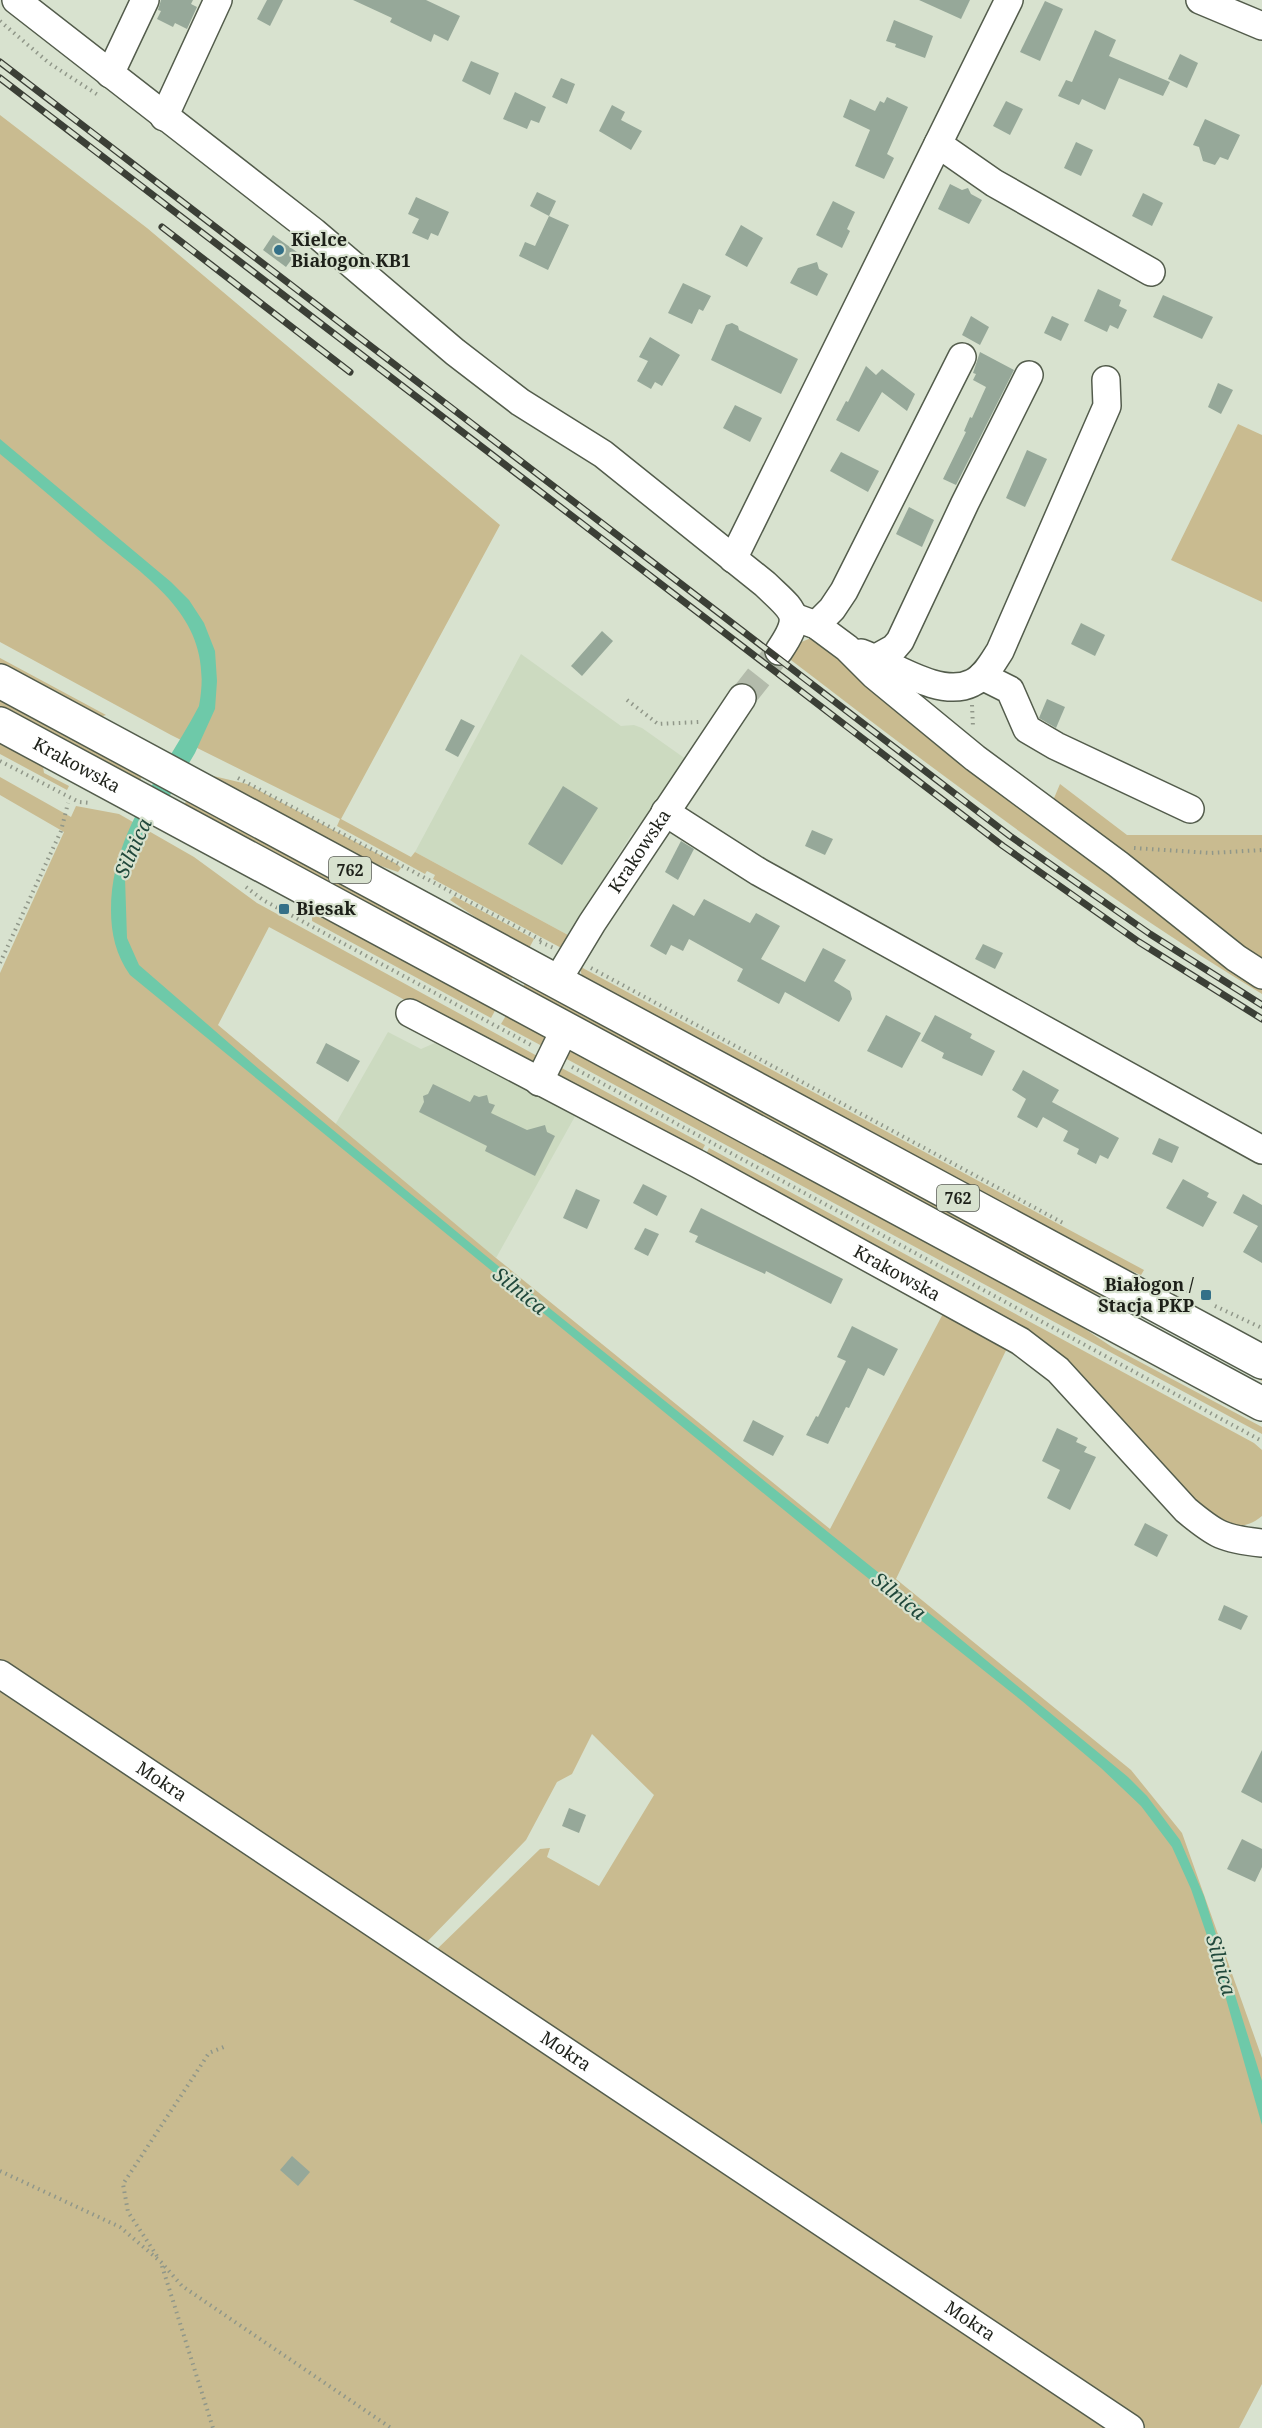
<svg xmlns="http://www.w3.org/2000/svg" width="1262" height="2428" viewBox="0 0 1262 2428" font-family="'Noto Serif',serif">
  <style>
    .built { fill: #ccdac0 }
    .green { fill: #c9bb90 }
    .water { fill: #6ec9a9 }
    .building { fill: #96a899 }
    .lines { fill: none; stroke-linecap: round; stroke-linejoin: round }
    .minor-tunnel { stroke: #b3bbab; stroke-width: 27; stroke-dasharray: 27 14; stroke-linecap: butt }
    .minor-casing { stroke: #535c4c; stroke-width: 30 }
    .major-casing { stroke: #535c4c; stroke-width: 36 }
    .path { stroke: #909789; stroke-width: 4; stroke-dasharray: 1.5 4.5; stroke-linecap: butt }
    .minor { stroke: #fff; stroke-width: 27 }
    .major { stroke: #fff; stroke-width: 33 }
    .rail-casing { stroke: #3b3f36; stroke-width: 7 }
    .rail { stroke: #d8e2cf; stroke-width: 4.5; stroke-dasharray: 14; stroke-linecap: butt }
    .poi-dot { fill: #347088; stroke: #d8e2cf; stroke-width: 2 }
    .labels { text-anchor: middle; stroke-width: 4.5; stroke-linejoin: round; paint-order: stroke }
    .shield { fill: #d8e2cf; stroke: #555a50; stroke-width: 1.5 }
    .shield-label { font-size: 16px; font-weight: bold; fill: #1d2019 }
    .poi-label { font-size: 18px; font-weight: bold; fill: #1d2019; stroke: #d8e2cf; text-anchor: start }
    .street-label { font-size: 18px; fill: #1d2019; stroke: #d8e2cf }
    .water-label { font-size: 20px; font-style: italic; fill: #21493c; stroke: #d8e2cf }
  </style>
  <rect width="100%" height="100%" fill="#d8e2cf"/>
  <g class="built">
    <path d="M 521,654 L 621,726 L 634,725 L 642,728 L 690,762 L 631,835 L 568,935 L 415,852 Z"/>
    <path d="M 388,1032 L 421,1049 L 444,1039 L 578,1111 L 496,1258 L 335,1125 Z"/>
  </g>
  <g class="green">
    <path d="M 0,115 L 147,228 L 500,525 L 341,819 L 411,857 L 415,852 L 568,935 L 571,937 L 565,950 L 433,879 L 435,875 L 427,871 L 425,874 L 337,826 L 340,819 L 171,735 L 0,642 Z"/>
    <path d="M 1238,424 L 1262,435 L 1262,602 L 1171,560 Z"/>
    <path d="M 816,636 L 1262,979 L 1262,994 C 1093,891 936,771 779,651 Z"/>
    <path d="M 0,658 L 106,715 L 94,719 L 0,668 Z"/>
    <path d="M 0,695 L 144,774 L 137,784 L 0,711 Z"/>
    <path d="M 0,738 L 42,760 L 44,773 L 69,786 L 67,790 L 0,754 Z"/>
    <path d="M 205,774 L 247,784 L 397,864 L 401,868 L 398,872 L 364,860 Z"/>
    <path d="M 0,777 L 71,817 L 76,806 L 119,814 L 194,857 L 257,903 L 539,1057 L 531,1064 L 522,1063 L 269,927 L 218,1025 L 496,1258 L 830,1529 L 947,1306 L 1011,1340 L 896,1579 L 1131,1770 L 1182,1833 L 1262,2058 L 1262,2384 L 1239,2428 L 1142,2428 L 433,1953 L 540,1849 L 550,1848 L 547,1857 L 599,1886 L 654,1795 L 592,1734 L 572,1774 L 557,1782 L 526,1840 L 423,1946 L 0,1666 L 0,973 L 64,832 L 0,795 Z"/>
    <path d="M 1060,784 L 1127,835 L 1262,835 L 1262,971 L 1049,810 Z"/>
    <path d="M 189,797 L 515,973 L 509,984 L 182,808 Z"/>
    <path d="M 454,896 L 534,939 L 527,952 L 450,900 Z"/>
    <path d="M 312,915 L 343,925 L 497,1007 L 491,1018 L 312,921 Z"/>
    <path d="M 579,966 L 1144,1270 L 1141,1275 L 1089,1253 L 583,979 Z"/>
    <path d="M 527,979 L 1262,1376 L 1262,1381 L 1126,1307 L 1033,1266 L 521,991 Z"/>
    <path d="M 508,1012 L 542,1032 L 544,1038 L 544,1047 L 501,1024 Z"/>
    <path d="M 572,1051 L 580,1051 L 1052,1307 L 1112,1347 L 1262,1427 L 1262,1434 L 563,1057 Z"/>
    <path d="M 558,1066 L 705,1145 L 697,1160 L 558,1077 Z"/>
    <path d="M 709,1148 L 1254,1443 L 1262,1450 L 1262,1516 C 1246,1530 1231,1526 1212,1523 L 1070,1372 L 702,1162 Z"/>
    <path d="M 0,1688 L 1114,2428 L 0,2428 Z"/>
  </g>
  <path class="water" d="M 0,439 L 171,582 L 189,600 L 204,623 L 215,651 L 217,681 L 215,709 L 195,753 L 141,844 L 125,878 L 127,938 L 139,965 L 259,1069 L 553,1311 L 935,1618 L 1128,1777 L 1147,1796 L 1180,1840 L 1204,1896 L 1262,2081 L 1262,2125 L 1213,1953 L 1191,1889 L 1172,1847 L 1141,1806 L 1101,1768 L 1022,1701 L 839,1555 L 130,975 C 116,955 111,934 111,910 C 111,831 164,773 199,706 C 215,621 156,585 98,537 C 65,509 33,481 0,454 Z"/>
  <g class="building">
    <path d="M 161,0 L 193,0 L 191,4 L 197,7 L 187,29 L 175,23 L 173,27 L 157,19 L 161,11 L 158,10 Z"/>
    <path d="M 267,0 L 283,0 L 270,26 L 257,19 Z"/>
    <path d="M 353,0 L 426,0 L 460,16 L 448,41 L 434,34 L 431,42 L 390,22 L 392,18 Z"/>
    <path d="M 919,0 L 970,0 L 961,19 Z"/>
    <path d="M 1045,1 L 1063,9 L 1040,61 L 1020,52 Z"/>
    <path d="M 894,20 L 933,36 L 925,58 L 895,47 L 896,44 L 886,41 Z"/>
    <path d="M 1095,30 L 1116,40 L 1109,56 L 1170,82 L 1163,96 L 1119,78 L 1105,110 L 1082,99 L 1079,105 L 1058,96 L 1066,80 L 1072,82 Z"/>
    <path d="M 1180,54 L 1198,63 L 1187,88 L 1168,79 Z"/>
    <path d="M 471,61 L 499,73 L 490,95 L 462,81 Z"/>
    <path d="M 561,78 L 575,84 L 567,104 L 552,97 Z"/>
    <path d="M 515,92 L 546,107 L 539,123 L 531,120 L 527,129 L 503,119 Z"/>
    <path d="M 887,97 L 908,107 L 887,154 L 894,158 L 884,179 L 855,166 L 870,130 L 843,117 L 850,99 L 875,111 L 880,101 L 884,103 Z"/>
    <path d="M 1006,101 L 1023,109 L 1010,135 L 993,126 Z"/>
    <path d="M 612,105 L 625,112 L 621,120 L 642,131 L 631,150 L 599,131 Z"/>
    <path d="M 1205,119 L 1240,135 L 1228,160 L 1220,157 L 1215,165 L 1203,161 L 1199,147 L 1193,145 Z"/>
    <path d="M 1076,142 L 1093,150 L 1081,176 L 1064,168 Z"/>
    <path d="M 950,184 L 962,190 L 968,188 L 971,194 L 982,200 L 969,224 L 938,209 Z"/>
    <path d="M 537,192 L 556,201 L 549,216 L 530,206 Z"/>
    <path d="M 1143,193 L 1163,203 L 1152,226 L 1132,216 Z"/>
    <path d="M 416,197 L 449,212 L 438,236 L 431,233 L 428,240 L 412,233 L 419,219 L 408,214 Z"/>
    <path d="M 833,201 L 855,212 L 847,229 L 850,231 L 842,248 L 816,235 Z"/>
    <path d="M 549,216 L 569,225 L 548,270 L 519,256 L 525,242 L 535,246 Z"/>
    <path d="M 741,225 L 763,238 L 747,267 L 725,255 Z"/>
    <path d="M 273,235 L 297,252 L 286,267 L 263,250 Z"/>
    <path d="M 817,262 L 819,269 L 828,274 L 817,296 L 790,283 L 798,268 Z"/>
    <path d="M 683,283 L 711,296 L 703,311 L 699,309 L 692,324 L 668,313 Z"/>
    <path d="M 1098,289 L 1121,300 L 1119,306 L 1127,310 L 1118,329 L 1110,325 L 1107,332 L 1084,321 Z"/>
    <path d="M 1163,295 L 1213,317 L 1202,339 L 1153,317 Z"/>
    <path d="M 971,316 L 989,327 L 980,345 L 962,335 Z"/>
    <path d="M 1052,316 L 1069,324 L 1061,341 L 1044,333 Z"/>
    <path d="M 732,323 L 738,326 L 739,330 L 798,359 L 781,394 L 711,360 L 726,325 Z"/>
    <path d="M 650,337 L 680,355 L 662,386 L 655,382 L 651,389 L 637,381 L 648,361 L 639,357 Z"/>
    <path d="M 980,352 L 1014,370 L 956,485 L 943,479 L 966,432 L 964,431 L 970,417 L 972,418 L 986,387 L 973,380 L 976,374 L 973,373 Z"/>
    <path d="M 866,366 L 876,375 L 882,369 L 915,394 L 907,411 L 882,392 L 859,432 L 836,420 L 846,401 L 848,402 Z"/>
    <path d="M 1218,383 L 1233,390 L 1221,414 L 1208,407 Z"/>
    <path d="M 735,405 L 762,418 L 750,442 L 723,428 Z"/>
    <path d="M 1027,450 L 1047,459 L 1025,507 L 1006,498 Z"/>
    <path d="M 841,452 L 879,471 L 868,492 L 830,471 Z"/>
    <path d="M 909,507 L 934,520 L 922,547 L 896,534 Z"/>
    <path d="M 1081,623 L 1105,635 L 1095,656 L 1071,644 Z"/>
    <path d="M 602,631 L 613,641 L 582,676 L 571,666 Z"/>
    <path d="M 1047,699 L 1065,707 L 1056,728 L 1039,718 Z"/>
    <path d="M 461,719 L 475,726 L 458,757 L 445,750 Z"/>
    <path d="M 563,786 L 598,808 L 562,865 L 528,844 Z"/>
    <path d="M 812,830 L 833,839 L 825,855 L 805,846 Z"/>
    <path d="M 681,841 L 694,849 L 678,880 L 665,872 Z"/>
    <path d="M 704,899 L 750,923 L 756,913 L 780,926 L 761,959 L 805,982 L 823,948 L 846,960 L 834,981 L 850,991 L 852,999 L 839,1022 L 785,992 L 779,1004 L 737,981 L 743,969 L 689,939 L 683,951 L 671,945 L 666,955 L 650,946 L 673,904 L 694,916 Z"/>
    <path d="M 983,944 L 1003,953 L 995,969 L 975,959 Z"/>
    <path d="M 886,1015 L 921,1033 L 902,1068 L 867,1051 Z"/>
    <path d="M 935,1015 L 972,1034 L 970,1038 L 995,1051 L 982,1076 L 942,1058 L 944,1053 L 921,1041 Z"/>
    <path d="M 326,1043 L 360,1061 L 348,1082 L 316,1063 Z"/>
    <path d="M 1023,1070 L 1059,1090 L 1052,1102 L 1119,1138 L 1108,1159 L 1100,1155 L 1096,1164 L 1077,1154 L 1079,1149 L 1063,1141 L 1068,1131 L 1043,1117 L 1037,1128 L 1017,1117 L 1026,1099 L 1012,1090 Z"/>
    <path d="M 433,1084 L 470,1102 L 474,1095 L 479,1097 L 487,1095 L 489,1103 L 495,1105 L 491,1113 L 527,1130 L 545,1125 L 547,1132 L 555,1136 L 535,1176 L 485,1151 L 487,1146 L 419,1112 L 424,1102 L 423,1096 L 428,1094 Z"/>
    <path d="M 1159,1138 L 1179,1147 L 1172,1163 L 1152,1154 Z"/>
    <path d="M 1183,1179 L 1209,1193 L 1207,1197 L 1217,1202 L 1203,1227 L 1166,1208 Z"/>
    <path d="M 643,1184 L 667,1196 L 657,1216 L 633,1203 Z"/>
    <path d="M 576,1189 L 600,1200 L 587,1229 L 563,1218 Z"/>
    <path d="M 1243,1194 L 1262,1205 L 1262,1263 L 1243,1252 L 1258,1226 L 1233,1213 Z"/>
    <path d="M 701,1208 L 843,1279 L 831,1304 L 766,1271 L 765,1274 L 695,1242 L 698,1236 L 689,1232 Z"/>
    <path d="M 645,1228 L 659,1234 L 648,1256 L 634,1249 Z"/>
    <path d="M 852,1326 L 898,1349 L 884,1376 L 868,1368 L 849,1408 L 846,1407 L 828,1444 L 806,1435 L 816,1416 L 818,1417 L 846,1361 L 837,1357 Z"/>
    <path d="M 753,1420 L 784,1436 L 773,1456 L 743,1441 Z"/>
    <path d="M 1057,1428 L 1078,1438 L 1076,1442 L 1087,1447 L 1084,1452 L 1096,1457 L 1070,1510 L 1047,1498 L 1060,1470 L 1042,1461 Z"/>
    <path d="M 1145,1523 L 1168,1535 L 1157,1557 L 1134,1545 Z"/>
    <path d="M 1224,1605 L 1248,1616 L 1241,1630 L 1218,1620 Z"/>
    <path d="M 1262,1750 L 1262,1803 L 1241,1792 Z"/>
    <path d="M 569,1808 L 586,1815 L 579,1833 L 562,1826 Z"/>
    <path d="M 1242,1839 L 1262,1849 L 1262,1867 L 1255,1882 L 1227,1869 Z"/>
    <path d="M 292,2156 L 310,2172 L 298,2186 L 280,2170 Z"/>
  </g>
  <g class="lines">
    <path class="minor-tunnel" d="M 742,698 L 779,651"/>
    <defs>
      <g id="minor">
        <path d="M 16,0 L 314,232 L 455,352 L 520,402 L 603,454 L 765,584 C 794,612 804,614 779,651"/>
        <path d="M 1200,0 L 1262,26"/>
        <path d="M 110,74 L 145,0"/>
        <path d="M 164,117 L 218,0"/>
        <path d="M 938,144 L 994,183 L 1151,272"/>
        <path d="M 733,559 L 1009,0"/>
        <path d="M 794,617 L 816,625 L 847,648 L 874,675 L 975,758 L 1118,864 L 1236,958 L 1262,975"/>
        <path d="M 816,625 L 832,609 L 844,591 L 962,357"/>
        <path d="M 861,653 C 892,664 940,699 972,683 C 985,677 993,662 1000,651 L 1107,406 L 1106,380"/>
        <path d="M 876,658 L 894,648 L 900,641 L 965,503 L 1029,375"/>
        <path d="M 982,676 L 1010,690 L 1027,729 L 1056,746 L 1190,809"/>
        <path d="M 665,812 L 759,872 L 1262,1150"/>
        <path id="s1" d="M 557,981 L 592,923 L 742,698"/>
        <path id="s2" d="M 410,1013 L 698,1164 L 1020,1341 L 1058,1370 L 1186,1510 C 1216,1535 1223,1539 1262,1543"/>
        <path d="M 539,1082 L 565,1029"/>
        <path id="s3" d="M 0,1674 L 1130,2428"/>
      </g>
      <g id="major">
        <path d="M 0,681 L 1262,1362"/>
        <path id="s4" d="M 0,724 L 1262,1404"/>
      </g>
    </defs>
    <use href="#minor" class="minor-casing"/>
    <use href="#major" class="major-casing"/>
    <g class="path">
      <path d="M 0,21 L 49,63 L 98,95"/>
      <path d="M 627,700 L 658,724 L 699,722"/>
      <path d="M 972,705 L 973,727"/>
      <path d="M 0,761 L 79,802 L 91,803"/>
      <path d="M 238,778 L 541,940"/>
      <path d="M 1134,848 L 1211,853 L 1262,850"/>
      <path d="M 246,887 L 263,900 L 533,1046"/>
      <path d="M 540,942 L 554,948"/>
      <path d="M 0,963 L 61,831 L 68,803"/>
      <path d="M 591,968 L 1065,1224"/>
      <path d="M 572,1067 L 1262,1441"/>
      <path d="M 1172,1281 L 1188,1291"/>
      <path d="M 1215,1306 L 1262,1328"/>
      <path d="M 0,2171 L 120,2227 L 161,2262 L 182,2286 L 391,2428"/>
      <path d="M 157,2256 L 128,2212 L 123,2184 L 209,2053 L 226,2046"/>
      <path d="M 162,2266 L 213,2428"/>
    </g>
    <use href="#minor" class="minor"/>
    <use href="#major" class="major"/>
    <defs>
      <g id="rail">
        <path d="M 0,62 L 1010,836 L 1150,934 L 1262,1005"/>
        <path d="M 0,78 L 1003,846 L 1139,942 L 1262,1019"/>
        <path d="M 162,227 L 350,372"/>
      </g>
    </defs>
    <use href="#rail" class="rail-casing"/>
    <use href="#rail" class="rail"/>
  </g>
  <g class="poi-dot">
    <circle cx="279" cy="250" r="6"/>
    <rect x="278" y="903" width="12" height="12" rx="3"/>
    <rect x="1200" y="1289" width="12" height="12" rx="3"/>
  </g>
  <g class="labels">
    <g class="shield">
      <rect x="329" y="857" width="42" height="26" rx="4.5"/>
      <rect x="937" y="1185" width="42" height="26" rx="4.5"/>
    </g>
    <g class="shield-label">
      <text x="350" y="876">762</text>
      <text x="958" y="1204">762</text>
    </g>
    <g class="poi-label">
      <text x="291" y="246">Kielce<tspan x="291" dy="21">Białogon KB1</tspan></text>
      <text x="296" y="915">Biesak</text>
      <text x="1194" y="1291" text-anchor="end">Białogon /<tspan x="1194" dy="21">Stacja PKP</tspan></text>
    </g>
    <g class="street-label">
      <text dy="6" stroke="none"><textPath href="#s4" startOffset="87">Krakowska</textPath></text>
      <text dy="6" stroke="none"><textPath href="#s1" startOffset="154">Krakowska</textPath></text>
      <text dy="6" stroke="none"><textPath href="#s2" startOffset="552">Krakowska</textPath></text>
      <text dy="6" stroke="none"><textPath href="#s3" startOffset="194">Mokra</textPath></text>
      <text dy="6" stroke="none"><textPath href="#s3" startOffset="680">Mokra</textPath></text>
      <text dy="6" stroke="none"><textPath href="#s3" startOffset="1166">Mokra</textPath></text>
    </g>
    <g class="water-label">
      <text transform="translate(133 848) rotate(-66)" y="7">Silnica</text>
      <text transform="translate(520 1291) rotate(39)" y="7">Silnica</text>
      <text transform="translate(899 1596) rotate(39)" y="7">Silnica</text>
      <text transform="translate(1221 1965) rotate(74)" y="7">Silnica</text>
    </g>
  </g>
</svg>
